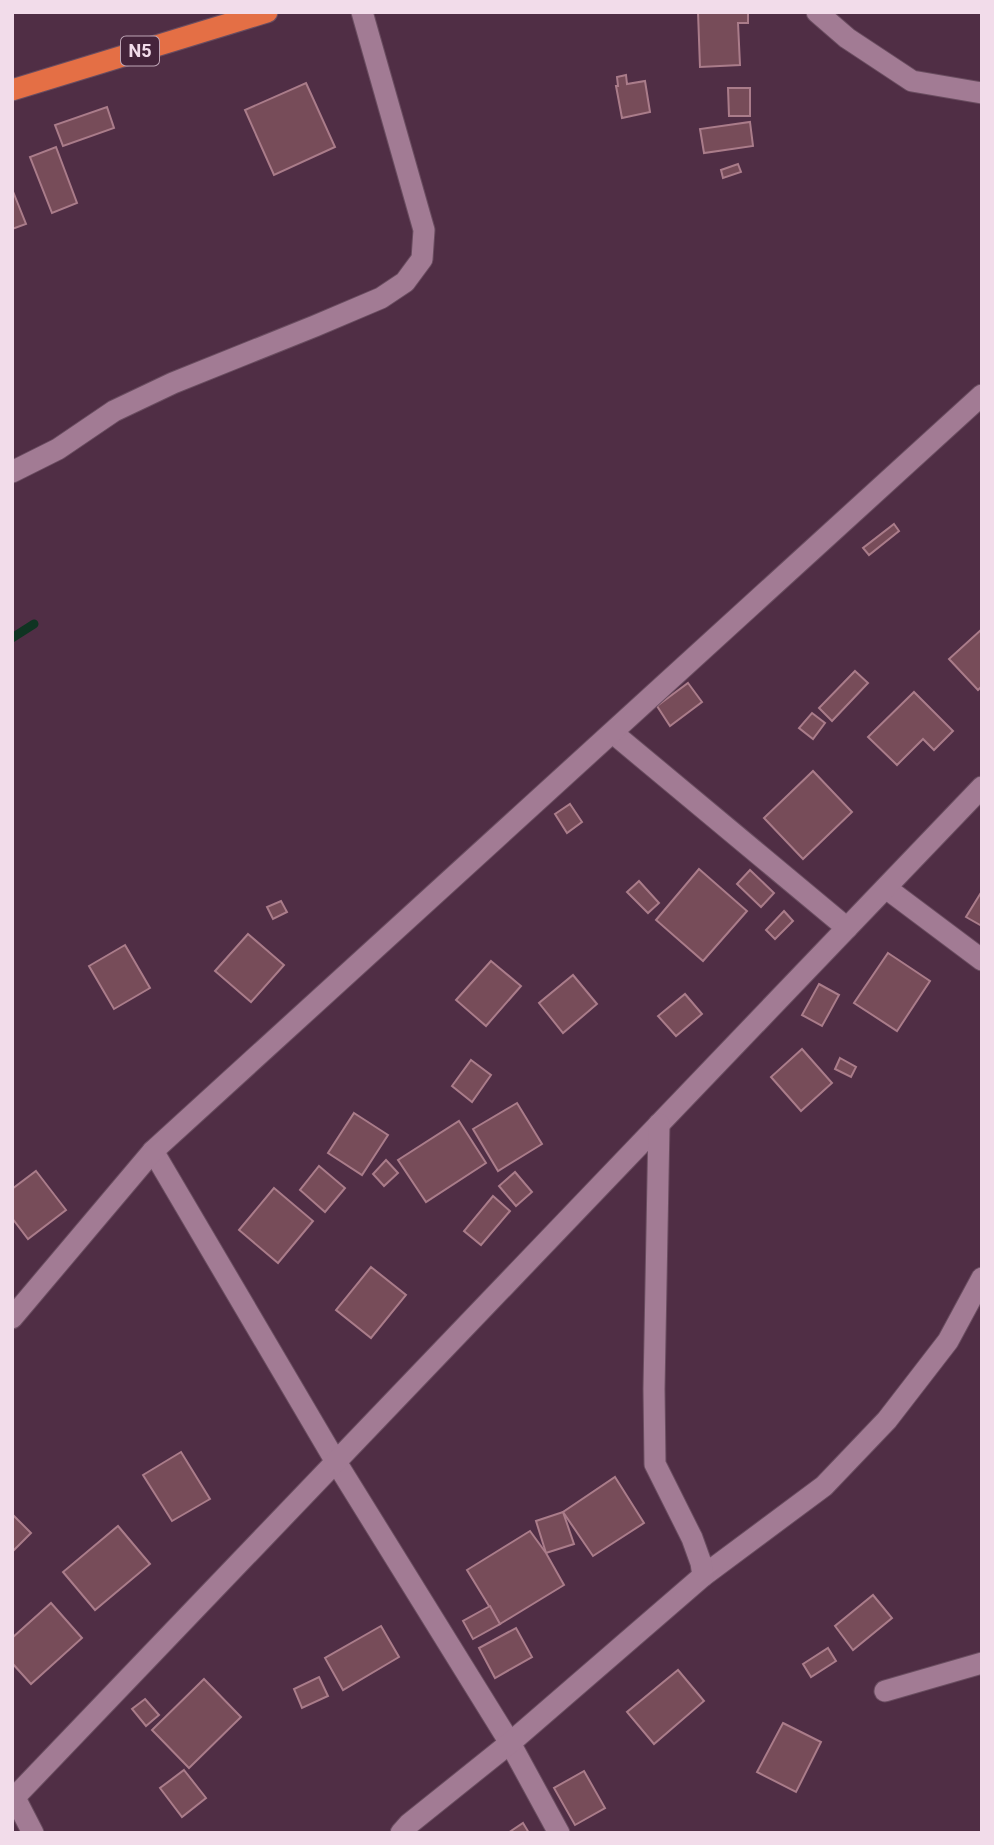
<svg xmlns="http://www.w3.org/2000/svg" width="994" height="1845" viewBox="0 0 994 1845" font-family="Roboto,sans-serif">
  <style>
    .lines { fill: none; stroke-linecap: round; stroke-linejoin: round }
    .stream { stroke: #0f3422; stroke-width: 9 }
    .building { fill: #774c59; stroke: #aa7c8a; stroke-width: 2 }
    .minor-casing { stroke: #6a4d60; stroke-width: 23 }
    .highway-casing { stroke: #6a4d60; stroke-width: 23 }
    .minor { stroke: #a27b94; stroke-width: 21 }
    .highway { stroke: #e46f45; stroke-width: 21 }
    .labels { text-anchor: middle; stroke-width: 5; stroke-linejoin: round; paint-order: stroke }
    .shield { fill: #45243b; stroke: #bea5b6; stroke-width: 2 }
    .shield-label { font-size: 18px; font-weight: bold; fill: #f2dcea }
  </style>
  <rect width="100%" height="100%" fill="#502e45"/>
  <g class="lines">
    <path class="stream" d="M 12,638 L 34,624"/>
  </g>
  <g class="building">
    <path d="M 698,12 L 748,12 L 748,23 L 738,23 L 740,65 L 700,67 Z"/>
    <path d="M 626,75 L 627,84 L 645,81 L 650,112 L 622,118 L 616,86 L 618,86 L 617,77 Z"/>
    <path d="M 306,83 L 335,147 L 274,175 L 245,110 Z"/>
    <path d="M 728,88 L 750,88 L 750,116 L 729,116 Z"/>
    <path d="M 107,107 L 114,128 L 63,146 L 55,125 Z"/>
    <path d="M 750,122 L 753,146 L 704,153 L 700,129 Z"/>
    <path d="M 56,147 L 77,203 L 52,213 L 30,157 Z"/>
    <path d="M 738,164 L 741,172 L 723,178 L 721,170 Z"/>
    <path d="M 12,189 L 26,224 L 12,229 Z"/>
    <path d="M 894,524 L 899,531 L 869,555 L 863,548 Z"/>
    <path d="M 982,629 L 982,686 L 978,690 L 949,659 Z"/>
    <path d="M 855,671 L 868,683 L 832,721 L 819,708 Z"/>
    <path d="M 688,683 L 702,702 L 670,726 L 657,706 Z"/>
    <path d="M 914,692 L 953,731 L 934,750 L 923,739 L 897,765 L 868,737 Z"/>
    <path d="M 812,713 L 825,723 L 813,739 L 799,728 Z"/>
    <path d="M 813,771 L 852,812 L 803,859 L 764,818 Z"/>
    <path d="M 570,804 L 582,822 L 567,833 L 555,814 Z"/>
    <path d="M 699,869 L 747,911 L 703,961 L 656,920 Z"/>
    <path d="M 750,870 L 774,893 L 761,907 L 737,884 Z"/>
    <path d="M 639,881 L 659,903 L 648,913 L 627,892 Z"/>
    <path d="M 982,891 L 982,926 L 966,917 Z"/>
    <path d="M 281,901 L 287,912 L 273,919 L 267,907 Z"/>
    <path d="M 784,911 L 793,921 L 775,939 L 766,930 Z"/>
    <path d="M 248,934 L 284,965 L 251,1002 L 215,971 Z"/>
    <path d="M 125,945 L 150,988 L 114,1009 L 89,966 Z"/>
    <path d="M 888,953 L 930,981 L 897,1031 L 854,1003 Z"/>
    <path d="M 491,961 L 521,986 L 486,1026 L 456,1000 Z"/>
    <path d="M 573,975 L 597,1004 L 563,1033 L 539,1003 Z"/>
    <path d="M 819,984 L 839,995 L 822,1026 L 802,1015 Z"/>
    <path d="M 685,994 L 702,1014 L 676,1036 L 658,1016 Z"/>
    <path d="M 802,1049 L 832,1083 L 801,1111 L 771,1077 Z"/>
    <path d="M 840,1058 L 856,1067 L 851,1077 L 835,1069 Z"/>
    <path d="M 471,1060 L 491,1075 L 472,1102 L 452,1086 Z"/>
    <path d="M 517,1103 L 542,1144 L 498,1171 L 473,1129 Z"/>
    <path d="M 354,1113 L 388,1135 L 362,1175 L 328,1153 Z"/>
    <path d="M 459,1121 L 486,1163 L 426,1202 L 398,1160 Z"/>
    <path d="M 386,1160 L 398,1173 L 384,1186 L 373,1174 Z"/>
    <path d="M 319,1166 L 345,1188 L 325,1212 L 300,1190 Z"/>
    <path d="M 36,1171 L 66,1210 L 28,1239 L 12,1218 L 12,1189 Z"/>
    <path d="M 515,1172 L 532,1192 L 516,1206 L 499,1186 Z"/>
    <path d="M 274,1188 L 313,1221 L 278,1263 L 239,1230 Z"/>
    <path d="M 493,1196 L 510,1211 L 481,1245 L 464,1231 Z"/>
    <path d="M 371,1267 L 406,1295 L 371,1338 L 336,1310 Z"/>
    <path d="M 181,1452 L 210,1499 L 172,1521 L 143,1475 Z"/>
    <path d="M 615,1477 L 644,1523 L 593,1556 L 563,1512 Z"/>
    <path d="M 563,1512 L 574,1544 L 546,1553 L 536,1521 Z"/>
    <path d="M 12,1514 L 31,1533 L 12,1552 Z"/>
    <path d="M 118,1526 L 150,1564 L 95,1610 L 63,1572 Z"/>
    <path d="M 530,1531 L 546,1553 L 564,1585 L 500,1624 L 467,1570 Z"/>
    <path d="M 873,1595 L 892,1618 L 853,1650 L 835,1626 Z"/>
    <path d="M 51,1603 L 82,1638 L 31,1684 L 12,1663 L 12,1638 Z"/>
    <path d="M 490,1606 L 500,1624 L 473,1639 L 463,1621 Z"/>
    <path d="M 381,1626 L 399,1657 L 343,1690 L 325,1658 Z"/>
    <path d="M 516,1628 L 532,1657 L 495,1678 L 479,1648 Z"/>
    <path d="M 828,1648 L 836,1661 L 811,1677 L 803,1664 Z"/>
    <path d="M 678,1670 L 704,1701 L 654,1744 L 627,1712 Z"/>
    <path d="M 319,1677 L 328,1696 L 302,1708 L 294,1689 Z"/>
    <path d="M 204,1679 L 241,1717 L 189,1768 L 152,1730 Z"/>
    <path d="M 145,1699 L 159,1715 L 146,1726 L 132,1709 Z"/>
    <path d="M 783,1723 L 821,1742 L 796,1792 L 757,1772 Z"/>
    <path d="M 184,1770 L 206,1798 L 182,1817 L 160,1788 Z"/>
    <path d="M 584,1771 L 605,1808 L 575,1825 L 554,1788 Z"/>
    <path d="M 523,1823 L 529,1833 L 508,1833 Z"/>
  </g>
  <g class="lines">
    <defs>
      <g id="minor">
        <path d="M 817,12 L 847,38 L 912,81 L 982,93"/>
        <path d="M 12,472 L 58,449 L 114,411 L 173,383 L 315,326 L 381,298 L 405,282 L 422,259 L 424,230 L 362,12"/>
        <path d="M 613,733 L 847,928"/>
        <path d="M 886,888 L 982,960"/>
        <path d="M 153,1151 L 336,1462 L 510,1743 L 559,1833"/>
        <path d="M 12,1318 L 153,1151 L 982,395"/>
        <path d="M 703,1576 L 824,1486 L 887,1420 L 948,1341 L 982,1278"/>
        <path d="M 885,1691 L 982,1663"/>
        <path d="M 15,1798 L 33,1833"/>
        <path d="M 12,1800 L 982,787"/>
        <path d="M 401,1833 L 409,1824 L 510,1743 L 703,1576 L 701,1563 L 692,1538 L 655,1464 L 654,1389 L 659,1124"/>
      </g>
      <path id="highway" d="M 12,90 L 267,12"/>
    </defs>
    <use href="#minor" class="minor-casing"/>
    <use href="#highway" class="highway-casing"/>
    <use href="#minor" class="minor"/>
    <use href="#highway" class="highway"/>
  </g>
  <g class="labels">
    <rect class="shield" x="121" y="36.5" width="38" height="29" rx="5"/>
    <g class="shield-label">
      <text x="140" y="57">N5</text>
    </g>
  </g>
  <rect width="994" height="1845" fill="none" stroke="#f2dcea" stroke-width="28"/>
</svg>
